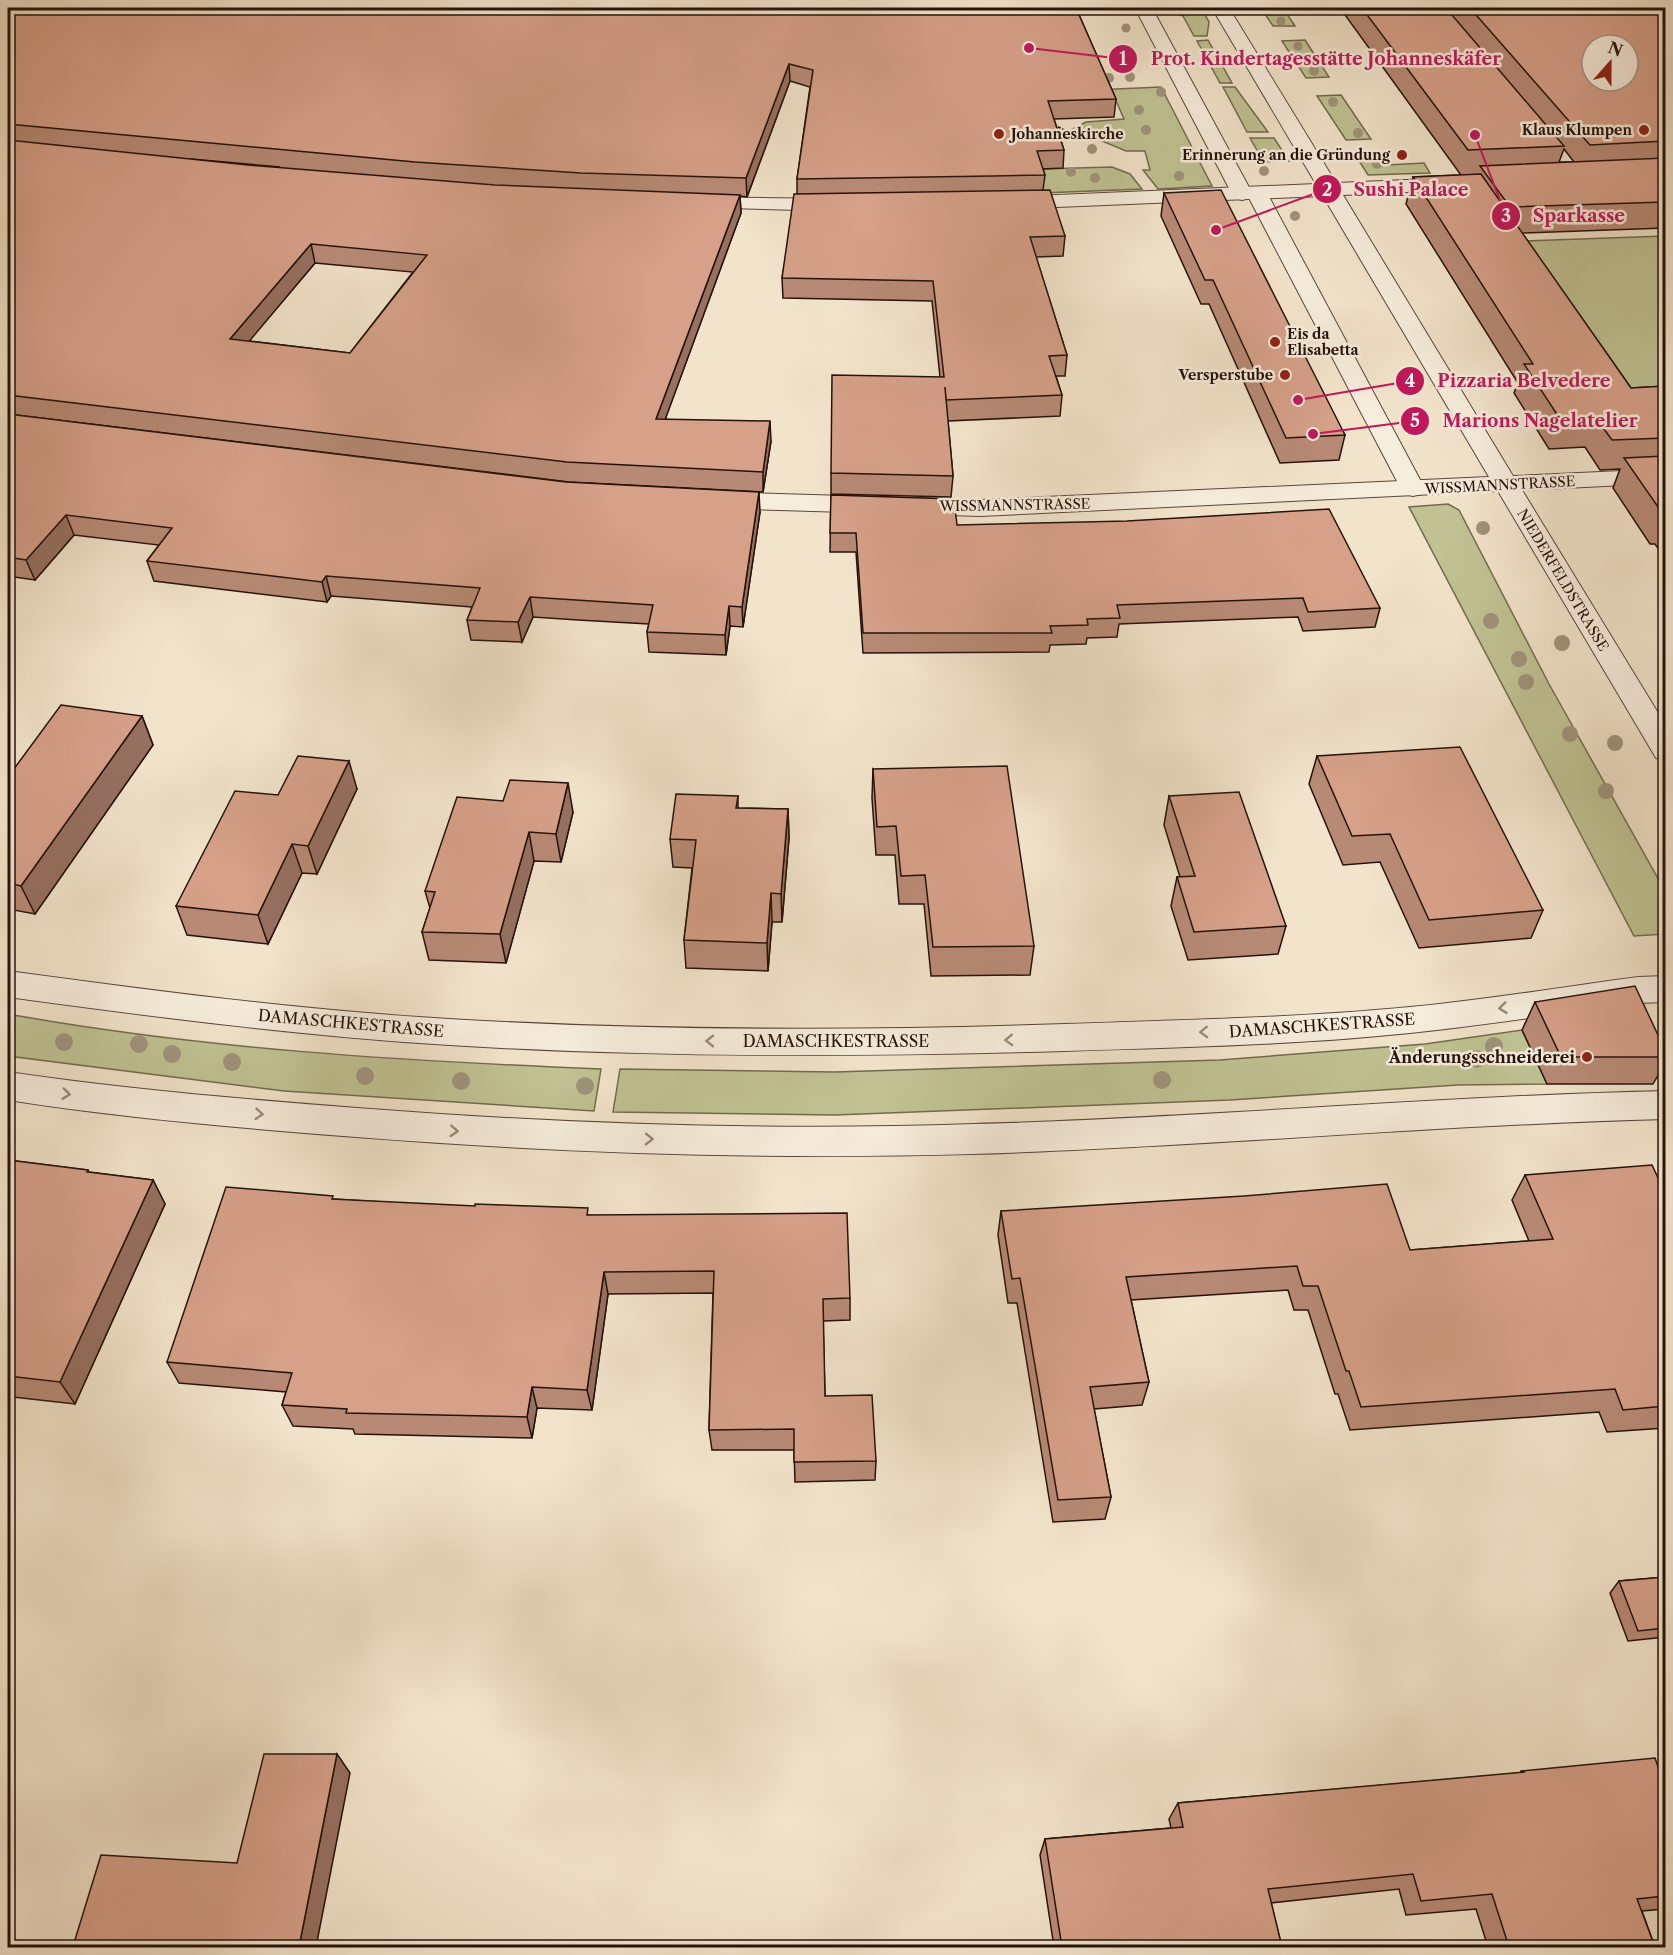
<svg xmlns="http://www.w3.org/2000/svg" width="1673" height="1955" viewBox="0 0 1673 1955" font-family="'Libre Caslon Text',serif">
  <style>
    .green { fill: #c0c293; stroke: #726a4f; stroke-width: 1.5 }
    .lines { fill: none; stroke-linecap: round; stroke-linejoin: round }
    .service-casing { stroke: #58463b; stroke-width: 2 }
    .minor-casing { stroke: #58463b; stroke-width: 2 }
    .path { stroke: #25120b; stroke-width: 2; stroke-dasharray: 3 1.5; stroke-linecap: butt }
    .service { fill: #f7eddd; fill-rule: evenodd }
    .minor { fill: #f7eddd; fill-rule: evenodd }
    .tree { fill: #9f937c }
    .wall { fill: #b88a76; stroke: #25120b; stroke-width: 1.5; fill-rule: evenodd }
    .shaded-wall { fill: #967060; stroke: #25120b; stroke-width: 1.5 }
    .building { fill: #d6a089; stroke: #25120b; stroke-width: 1.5; fill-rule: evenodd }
    .oneway { stroke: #988a7e }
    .poi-dot { fill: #8f2418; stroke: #f7eddd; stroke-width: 2 }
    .labels { text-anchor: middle; stroke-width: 5; stroke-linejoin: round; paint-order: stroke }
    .far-poi-label { font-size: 14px; font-weight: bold; fill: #25120b; stroke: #f7eddd; text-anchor: end }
    .far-street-label { font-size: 14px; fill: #25120b; stroke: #f7eddd }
    .street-label { font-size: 16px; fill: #25120b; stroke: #f7eddd }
    .poi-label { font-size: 16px; font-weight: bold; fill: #25120b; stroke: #f7eddd; text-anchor: end }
    .leader { fill: none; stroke: #c2185b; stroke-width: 2 }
    .callout-dot { fill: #c2185b; stroke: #f7eddd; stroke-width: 2 }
    .mark-label { font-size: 18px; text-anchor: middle; font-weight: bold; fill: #fff }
    .callout-label { font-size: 18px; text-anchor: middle; font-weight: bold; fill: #c2185b; stroke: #f7eddd; stroke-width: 5; stroke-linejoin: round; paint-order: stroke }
  </style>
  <rect width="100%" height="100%" fill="#f2e4cb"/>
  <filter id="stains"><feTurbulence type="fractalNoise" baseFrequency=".00333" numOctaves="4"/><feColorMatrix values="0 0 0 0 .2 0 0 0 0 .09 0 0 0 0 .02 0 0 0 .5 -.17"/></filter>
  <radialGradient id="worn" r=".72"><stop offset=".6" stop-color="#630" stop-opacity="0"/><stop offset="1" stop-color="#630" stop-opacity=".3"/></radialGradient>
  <g class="green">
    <path d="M 1261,8 L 1283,8 L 1295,26 L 1273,26 Z"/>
    <path d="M 1204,13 L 1209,22 L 1207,36 L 1194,36 L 1183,16 L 1177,14 Z"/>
    <path d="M 1208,40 L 1232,83 L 1220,83 L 1197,41 Z"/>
    <path d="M 1305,40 L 1329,77 L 1306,78 L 1282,41 Z"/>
    <path d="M 1161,87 L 1212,186 L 1158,189 L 1143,170 L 1150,170 L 1145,151 L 1126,151 L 1073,129 L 1086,122 L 1124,119 L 1113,94 L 1025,93 Z"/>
    <path d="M 1223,87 L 1235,87 L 1268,132 L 1247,132 Z"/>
    <path d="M 1341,95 L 1371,139 L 1346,140 L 1317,96 Z"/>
    <path d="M 1250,138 L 1274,138 L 1289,161 L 1257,162 L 1262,159 Z"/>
    <path d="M 1379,152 L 1387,165 L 1424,163 L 1430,173 L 1368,175 L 1354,153 Z"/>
    <path d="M 1112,167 L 1130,174 L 1142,189 L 1014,194 L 977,171 Z"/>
    <path d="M 1665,236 L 1665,388 L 1626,390 L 1521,241 Z"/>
    <path d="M 1448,504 L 1459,510 L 1549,684 L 1665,891 L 1665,934 L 1634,936 L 1409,507 Z"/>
    <path d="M 8,1014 C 202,1049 403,1061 601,1069 L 594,1111 L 284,1091 L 8,1056 Z"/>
    <path d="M 1522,1030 L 1547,1084 L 1458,1085 L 1230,1100 L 835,1115 L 613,1112 L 620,1069 L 835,1072 L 1220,1060 L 1425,1044 Z"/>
  </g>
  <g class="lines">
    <defs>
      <path id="service" d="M 1135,8 L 1152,8 L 1250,189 L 1257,187 L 1264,189 L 1267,193 L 1425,489 L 1422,494 L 1413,496 L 1404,494 L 1401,489 L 1249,198 L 1242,200 L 1235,198 L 1232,194 Z"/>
      <g id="minor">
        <path d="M 1212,8 L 1229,8 L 1336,183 L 1455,178 L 1462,180 L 1465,184 L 1462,188 L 1455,190 L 1343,195 L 1513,476 L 1666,469 L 1666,483 L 1522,490 L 1666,726 L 1666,761 L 1656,758 L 1498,491 L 980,516 L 716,508 L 707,505 L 703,500 L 707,495 L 716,492 L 980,500 L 1489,477 L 1323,196 L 1009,209 L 1002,207 L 999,203 L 1002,199 L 1009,197 L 1316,184 Z"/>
        <path d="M 697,197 L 837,199 L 844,201 L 847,205 L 844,209 L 837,211 L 690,207 L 687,203 L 690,199 Z"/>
        <path d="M 8,971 C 155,991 301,1010 449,1019 C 654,1031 860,1031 1065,1024 C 1180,1020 1296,1018 1410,1007 C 1486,1000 1562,987 1638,977 L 1666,976 L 1666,1002 L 1638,1003 C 1562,1013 1486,1025 1410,1033 C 1296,1045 1180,1047 1065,1051 C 860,1057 654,1058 449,1045 C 301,1036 155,1017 8,997 Z"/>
        <path d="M 8,1072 C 124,1089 240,1099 357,1108 C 562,1124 768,1131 974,1124 C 1205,1118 1435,1096 1666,1091 L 1666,1119 C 1434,1125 1204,1147 973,1154 C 768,1160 561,1153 356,1137 C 240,1128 123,1118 8,1100 Z"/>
      </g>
    </defs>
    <use href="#service" class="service-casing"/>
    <use href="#minor" class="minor-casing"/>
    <path class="path" d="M 1054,125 L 1064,130"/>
    <use href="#service" class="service"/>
    <use href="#minor" class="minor"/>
  </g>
  <g class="tree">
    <circle cx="1281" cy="21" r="4.5"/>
    <circle cx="1126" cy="28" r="4.5"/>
    <circle cx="1298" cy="46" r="4.5"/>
    <circle cx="1314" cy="71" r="5"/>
    <circle cx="1130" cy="77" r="5"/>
    <circle cx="1109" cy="78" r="5"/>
    <circle cx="1161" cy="92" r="5"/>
    <circle cx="1333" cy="102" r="5"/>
    <circle cx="1139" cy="110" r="5"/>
    <circle cx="1146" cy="130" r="5"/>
    <circle cx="1358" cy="133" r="5"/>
    <circle cx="1092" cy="149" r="5"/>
    <circle cx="1377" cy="164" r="5"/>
    <circle cx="1264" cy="171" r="5"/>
    <circle cx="1071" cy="172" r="5"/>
    <circle cx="1179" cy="176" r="5"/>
    <circle cx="1095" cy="178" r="5"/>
    <circle cx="1295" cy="216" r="5"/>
    <circle cx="1483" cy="528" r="7"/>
    <circle cx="1491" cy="621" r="8"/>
    <circle cx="1562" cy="643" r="8"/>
    <circle cx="1519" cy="659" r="8"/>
    <circle cx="1526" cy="682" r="8"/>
    <circle cx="1570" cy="734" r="8"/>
    <circle cx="1615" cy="743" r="8"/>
    <circle cx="1606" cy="791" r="8"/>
    <circle cx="64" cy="1042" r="9"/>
    <circle cx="139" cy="1044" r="9"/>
    <circle cx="1494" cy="1046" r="9"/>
    <circle cx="172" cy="1054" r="9"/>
    <circle cx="1477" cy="1059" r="9"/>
    <circle cx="232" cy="1062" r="9"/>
    <circle cx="365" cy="1076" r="9"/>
    <circle cx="1162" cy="1080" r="9"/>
    <circle cx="461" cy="1081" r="9"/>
    <circle cx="585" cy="1086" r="9"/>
  </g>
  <g class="wall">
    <path d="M 8,8 L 1076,8 L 1116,99 L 1114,117 L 1054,119 L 1064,150 L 1063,168 L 1043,169 L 1045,175 L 1043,190 L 1065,236 L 1063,256 L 1036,257 L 1067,355 L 1065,376 L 1056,376 L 1062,395 L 1060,416 L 948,421 L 953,476 L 951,497 L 831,494 L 831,473 L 940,377 L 932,301 L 783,298 L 782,278 L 797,194 L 797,179 L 810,87 L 790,81 L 747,197 L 740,196 L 741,213 L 665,419 L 771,441 L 763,492 L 569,482 L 8,414 L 760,512 L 743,627 L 730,626 L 726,655 L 649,652 L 647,632 L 649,624 L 578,620 L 533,617 L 522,642 L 471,640 L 467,620 L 472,607 L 331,596 L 327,602 L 154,581 L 147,561 L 159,545 L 74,535 L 35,580 L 8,576 ZM 191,159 L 280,167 L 248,165 ZM 315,263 L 413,272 L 350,353 L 249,341 Z"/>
    <path d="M 1340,8 L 1665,8 L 1665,228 L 1522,233 L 1631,388 L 1665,386 L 1665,558 L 1655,544 L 1650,544 L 1613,488 L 1620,469 L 1600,470 L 1585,447 L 1549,449 L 1514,393 L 1518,383 L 1406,204 L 1413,177 L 1461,175 ZM 1564,149 L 1574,162 L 1559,162 Z"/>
    <path d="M 1164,193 L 1345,435 L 1339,460 L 1280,463 L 1209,304 L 1201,304 L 1161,216 Z"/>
    <path d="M 831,495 L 957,525 L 1380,608 L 1375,627 L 1303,631 L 1298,617 L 1119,624 L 1117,637 L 1087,638 L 1086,644 L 1050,645 L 1049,652 L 863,653 L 856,552 L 830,552 Z"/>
    <path d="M 142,716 L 153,745 L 35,914 L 8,909 L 8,777 Z"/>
    <path d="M 1317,756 L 1543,910 L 1531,938 L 1419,948 L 1380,862 L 1343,865 L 1309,784 Z"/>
    <path d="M 873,769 L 1034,946 L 1030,975 L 931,976 L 924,904 L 899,904 L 895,855 L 876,855 L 872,798 Z"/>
    <path d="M 357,789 L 317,874 L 302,873 L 268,944 L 187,935 L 176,906 L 278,795 Z"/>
    <path d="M 738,796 L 738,808 L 788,809 L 789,838 L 782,922 L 772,922 L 768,971 L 686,968 L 684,940 L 692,868 L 673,867 L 670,839 Z"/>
    <path d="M 1169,796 L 1286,926 L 1278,954 L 1188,960 L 1171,906 L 1177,877 L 1180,877 L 1164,825 Z"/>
    <path d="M 503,801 L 573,812 L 561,862 L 534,861 L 506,963 L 429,960 L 422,932 L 430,908 L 425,891 Z"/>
    <path d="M 1535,1002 L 1665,1050 L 1665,1063 L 1653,1084 L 1547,1084 L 1522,1030 Z"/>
    <path d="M 8,1160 L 88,1170 L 89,1172 L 153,1180 L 165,1204 L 75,1404 L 13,1397 L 8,1390 Z"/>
    <path d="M 1525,1175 L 1665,1193 L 1665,1428 L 1607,1432 L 1599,1412 L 1350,1430 L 1338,1394 L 1335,1394 L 1308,1310 L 1294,1310 L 1288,1290 L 1131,1300 L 1149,1382 L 1142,1405 L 1094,1409 L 1111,1497 L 1105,1519 L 1053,1522 L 1017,1303 L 1008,1303 L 998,1235 L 1001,1211 L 1410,1250 L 1529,1241 L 1512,1200 Z"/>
    <path d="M 334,1199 L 590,1215 L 850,1298 L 850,1320 L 823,1321 L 825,1396 L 876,1461 L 875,1480 L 795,1482 L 794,1450 L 712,1450 L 709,1430 L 713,1293 L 608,1294 L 592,1410 L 537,1408 L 532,1438 L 355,1434 L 353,1429 L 293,1426 L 282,1405 L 286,1392 L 179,1383 L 167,1362 Z"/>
    <path d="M 1665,1577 L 1665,1637 L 1628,1641 L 1610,1593 L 1619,1581 Z"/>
    <path d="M 1521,1771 L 1665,1787 L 1665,1909 L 1642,1911 L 1655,1947 L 1488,1947 L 1476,1909 L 1406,1915 L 1399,1889 L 1271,1903 L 1282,1947 L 1054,1947 L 1040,1855 L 1045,1839 L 1171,1828 L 1169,1819 L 1178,1803 L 1520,1773 Z"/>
  </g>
  <g class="shaded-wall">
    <path d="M 789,64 L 790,81 L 747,197 L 746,178 Z"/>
    <path d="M 740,195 L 741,213 L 658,439 L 656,419 Z"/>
    <path d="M 311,244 L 315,263 L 235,358 L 230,339 Z"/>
    <path d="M 770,421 L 771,441 L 763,492 L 763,472 Z"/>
    <path d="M 759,492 L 760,512 L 743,627 L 742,607 Z"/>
    <path d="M 66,515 L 74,535 L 35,580 L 26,560 Z"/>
    <path d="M 326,576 L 331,596 L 327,602 L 322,582 Z"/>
    <path d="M 530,597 L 533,617 L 522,642 L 518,622 Z"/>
    <path d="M 729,606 L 730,626 L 726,655 L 725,635 Z"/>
    <path d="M 142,716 L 153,745 L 35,914 L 21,886 Z"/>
    <path d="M 349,761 L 357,789 L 317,874 L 308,846 Z"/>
    <path d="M 568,783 L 573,812 L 561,862 L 556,834 Z"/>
    <path d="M 788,809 L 789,838 L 782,922 L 781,894 Z"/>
    <path d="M 529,832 L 534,861 L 506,963 L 500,934 Z"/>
    <path d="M 292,844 L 302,873 L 268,944 L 258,915 Z"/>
    <path d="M 771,893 L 772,922 L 768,971 L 767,943 Z"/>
    <path d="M 153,1180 L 165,1204 L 75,1404 L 60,1382 Z"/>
    <path d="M 604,1272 L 608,1294 L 592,1410 L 587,1390 Z"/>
    <path d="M 532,1387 L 537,1408 L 532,1438 L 527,1417 Z"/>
    <path d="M 337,1754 L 350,1773 L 316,1947 L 299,1947 Z"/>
  </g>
  <g class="building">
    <path d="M 8,8 L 1076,8 L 1116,99 L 1048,101 L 1064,150 L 1037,151 L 1045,175 L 992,176 L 797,179 L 813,70 L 789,64 L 746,178 L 581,173 L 415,162 L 8,124 Z"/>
    <path d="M 1362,8 L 1446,8 L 1564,146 L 1468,150 Z"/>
    <path d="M 1470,8 L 1665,8 L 1665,141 L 1590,145 ZM 1592,45 L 1628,45 L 1628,81 L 1592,81 Z"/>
    <path d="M 8,140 L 248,165 L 495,185 L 740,195 L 656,419 L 770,421 L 763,472 L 567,462 L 8,395 ZM 311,244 L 427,255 L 350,353 L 230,339 Z"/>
    <path d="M 1665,158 L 1665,202 L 1510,207 L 1480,166 Z"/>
    <path d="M 1481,174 L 1631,388 L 1665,386 L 1665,438 L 1612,440 L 1596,418 L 1560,419 L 1524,364 L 1533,364 L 1413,177 Z"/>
    <path d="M 1050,190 L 1065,236 L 1030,237 L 1067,355 L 1049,356 L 1062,395 L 946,400 L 945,387 L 953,476 L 831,473 L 832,375 L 944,377 L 933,281 L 782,278 L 794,194 Z"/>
    <path d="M 1221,190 L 1345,435 L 1286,438 L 1213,280 L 1205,280 L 1164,193 Z"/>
    <path d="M 8,414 L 566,482 L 759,492 L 742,607 L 729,606 L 725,635 L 647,632 L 653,605 L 576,600 L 530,597 L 518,622 L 467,620 L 480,588 L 326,576 L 322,582 L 147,561 L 172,528 L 66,515 L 26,560 L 8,557 Z"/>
    <path d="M 1665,456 L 1665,514 L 1663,514 L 1624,458 Z"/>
    <path d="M 831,495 L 954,499 L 957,525 L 1127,521 L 1329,509 L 1380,608 L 1308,612 L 1303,598 L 1117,605 L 1120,618 L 1087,619 L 1088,625 L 1050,626 L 1052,633 L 863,633 L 856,533 L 830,533 Z"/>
    <path d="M 61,705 L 142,716 L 21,886 L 8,883 L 8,777 Z"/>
    <path d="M 1460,747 L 1543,910 L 1429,920 L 1390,834 L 1352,836 L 1317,756 Z"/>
    <path d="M 298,756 L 349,761 L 308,846 L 292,844 L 258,915 L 176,906 L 235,791 L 278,795 Z"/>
    <path d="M 1007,766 L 1034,946 L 933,947 L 925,875 L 901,876 L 896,826 L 877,827 L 873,769 Z"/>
    <path d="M 510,780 L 568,783 L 556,834 L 529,832 L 500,934 L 422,932 L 435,892 L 425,891 L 457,797 L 503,801 Z"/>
    <path d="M 1239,792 L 1286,926 L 1194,932 L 1177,877 L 1195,876 L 1169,796 Z"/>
    <path d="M 676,794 L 738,796 L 736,808 L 788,809 L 781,894 L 771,893 L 767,943 L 684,940 L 696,840 L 670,839 Z"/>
    <path d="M 1635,986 L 1665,1050 L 1665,1057 L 1561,1057 L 1535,1002 Z"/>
    <path d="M 8,1160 L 88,1170 L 87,1172 L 153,1180 L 60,1382 L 8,1376 L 8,1351 L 12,1342 L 8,1341 Z"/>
    <path d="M 1652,1165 L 1665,1193 L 1665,1406 L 1623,1410 L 1615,1389 L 1361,1407 L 1349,1371 L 1346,1371 L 1318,1286 L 1303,1286 L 1297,1266 L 1126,1277 L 1149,1382 L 1090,1387 L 1111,1497 L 1058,1500 L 1020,1278 L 1012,1279 L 1001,1211 L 1244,1196 L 1387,1184 L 1410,1250 L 1553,1239 L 1525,1175 Z"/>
    <path d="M 226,1187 L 333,1196 L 332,1199 L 475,1206 L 475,1204 L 588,1208 L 587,1215 L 847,1213 L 850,1298 L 823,1299 L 825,1396 L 872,1395 L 876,1461 L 794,1462 L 794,1429 L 709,1430 L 714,1271 L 604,1272 L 587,1390 L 532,1387 L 527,1417 L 346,1413 L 347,1409 L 282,1405 L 292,1373 L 167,1362 Z"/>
    <path d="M 1665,1577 L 1665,1628 L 1638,1631 L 1619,1581 Z"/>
    <path d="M 264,1754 L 337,1754 L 299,1947 L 64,1947 L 65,1943 L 74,1943 L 101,1855 L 237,1863 Z"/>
    <path d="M 1655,1758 L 1665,1787 L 1665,1896 L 1637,1899 L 1655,1947 L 1509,1947 L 1492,1894 L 1421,1901 L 1413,1874 L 1268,1889 L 1282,1947 L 1062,1947 L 1045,1839 L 1183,1827 L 1178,1803 L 1525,1772 L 1521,1771 Z"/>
    <path d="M 931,1943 L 931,1947 L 839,1947 L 839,1945 Z"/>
  </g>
  <defs><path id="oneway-chevron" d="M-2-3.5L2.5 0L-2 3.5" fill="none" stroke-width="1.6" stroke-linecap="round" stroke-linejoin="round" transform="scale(1.5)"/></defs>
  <g class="oneway">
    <use href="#oneway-chevron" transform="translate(1503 1008) rotate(173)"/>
    <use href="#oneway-chevron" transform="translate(1204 1032) rotate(178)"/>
    <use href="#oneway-chevron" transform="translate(1009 1040) rotate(178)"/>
    <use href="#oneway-chevron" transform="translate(710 1041) rotate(-179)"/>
    <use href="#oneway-chevron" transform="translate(66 1094) rotate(7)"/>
    <use href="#oneway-chevron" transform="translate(259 1114) rotate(5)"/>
    <use href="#oneway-chevron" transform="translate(454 1131) rotate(3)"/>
    <use href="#oneway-chevron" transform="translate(649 1139) rotate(1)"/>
  </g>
  <g class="poi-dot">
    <circle cx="1644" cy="130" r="6"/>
    <circle cx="999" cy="134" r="6"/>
    <circle cx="1402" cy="155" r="6"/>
    <circle cx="1275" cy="342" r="6"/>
    <circle cx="1285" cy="375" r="6"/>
    <circle cx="1587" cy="1057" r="6"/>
  </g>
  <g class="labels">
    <g class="far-poi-label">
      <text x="1632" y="135">Klaus Klumpen</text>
      <text x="1011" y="139" text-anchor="start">Johanneskirche</text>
      <text x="1390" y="160">Erinnerung an die Gründung</text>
      <text x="1287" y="339" text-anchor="start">Eis da<tspan x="1287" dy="16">Elisabetta</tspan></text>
      <text x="1273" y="380">Versperstube</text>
    </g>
    <g class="far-street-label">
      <text transform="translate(1500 485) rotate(-3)" y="5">WISSMANNSTRASSE</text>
      <text transform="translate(1015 505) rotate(-1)" y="5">WISSMANNSTRASSE</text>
      <text transform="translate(1563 580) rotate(59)" y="5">NIEDERFELDSTRASSE</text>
    </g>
    <g class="street-label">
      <text transform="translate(351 1023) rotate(5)" y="6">DAMASCHKESTRASSE</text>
      <text transform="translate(1322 1025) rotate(-4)" y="6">DAMASCHKESTRASSE</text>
      <text x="836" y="1047">DAMASCHKESTRASSE</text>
    </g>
    <g class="poi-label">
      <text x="1575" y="1063">Änderungsschneiderei</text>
    </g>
  </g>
  <path class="leader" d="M1029 48L1123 59M1216 230L1327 189M1475 135L1506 216M1298 400L1410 381M1313 434L1415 421"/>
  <g class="callout-dot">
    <circle cx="1029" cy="48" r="6"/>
    <circle cx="1216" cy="230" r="6"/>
    <circle cx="1475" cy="135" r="6"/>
    <circle cx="1298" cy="400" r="6"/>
    <circle cx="1313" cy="434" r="6"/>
    <circle cx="1123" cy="59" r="15"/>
    <circle cx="1327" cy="189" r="15"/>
    <circle cx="1506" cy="216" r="15"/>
    <circle cx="1410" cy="381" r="15"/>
    <circle cx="1415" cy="421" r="15"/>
  </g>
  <g class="mark-label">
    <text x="1123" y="65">1</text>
    <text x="1327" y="196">2</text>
    <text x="1506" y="222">3</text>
    <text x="1410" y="387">4</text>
    <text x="1415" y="427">5</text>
  </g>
  <g class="callout-label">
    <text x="1326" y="65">Prot. Kindertagesstätte Johanneskäfer</text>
    <text x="1411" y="196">Sushi Palace</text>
    <text x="1579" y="222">Sparkasse</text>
    <text x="1524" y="387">Pizzaria Belvedere</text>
    <text x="1540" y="427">Marions Nagelatelier</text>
  </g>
  <rect width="1673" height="1955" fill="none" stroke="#f2e4cb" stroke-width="30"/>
  <rect x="9" y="9" width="1655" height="1937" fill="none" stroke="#25120b" stroke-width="3"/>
  <rect x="15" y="15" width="1643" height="1925" fill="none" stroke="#25120b" stroke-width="1.5"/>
  <g transform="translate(1610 63) rotate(21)"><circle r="28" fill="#f7eddd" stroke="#a39589" stroke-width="1.5"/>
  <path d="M0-4.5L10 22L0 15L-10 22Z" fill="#8f2418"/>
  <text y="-9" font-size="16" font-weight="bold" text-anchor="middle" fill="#25120b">N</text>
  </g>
  <rect width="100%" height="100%" filter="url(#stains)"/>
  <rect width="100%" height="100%" fill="url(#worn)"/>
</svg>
